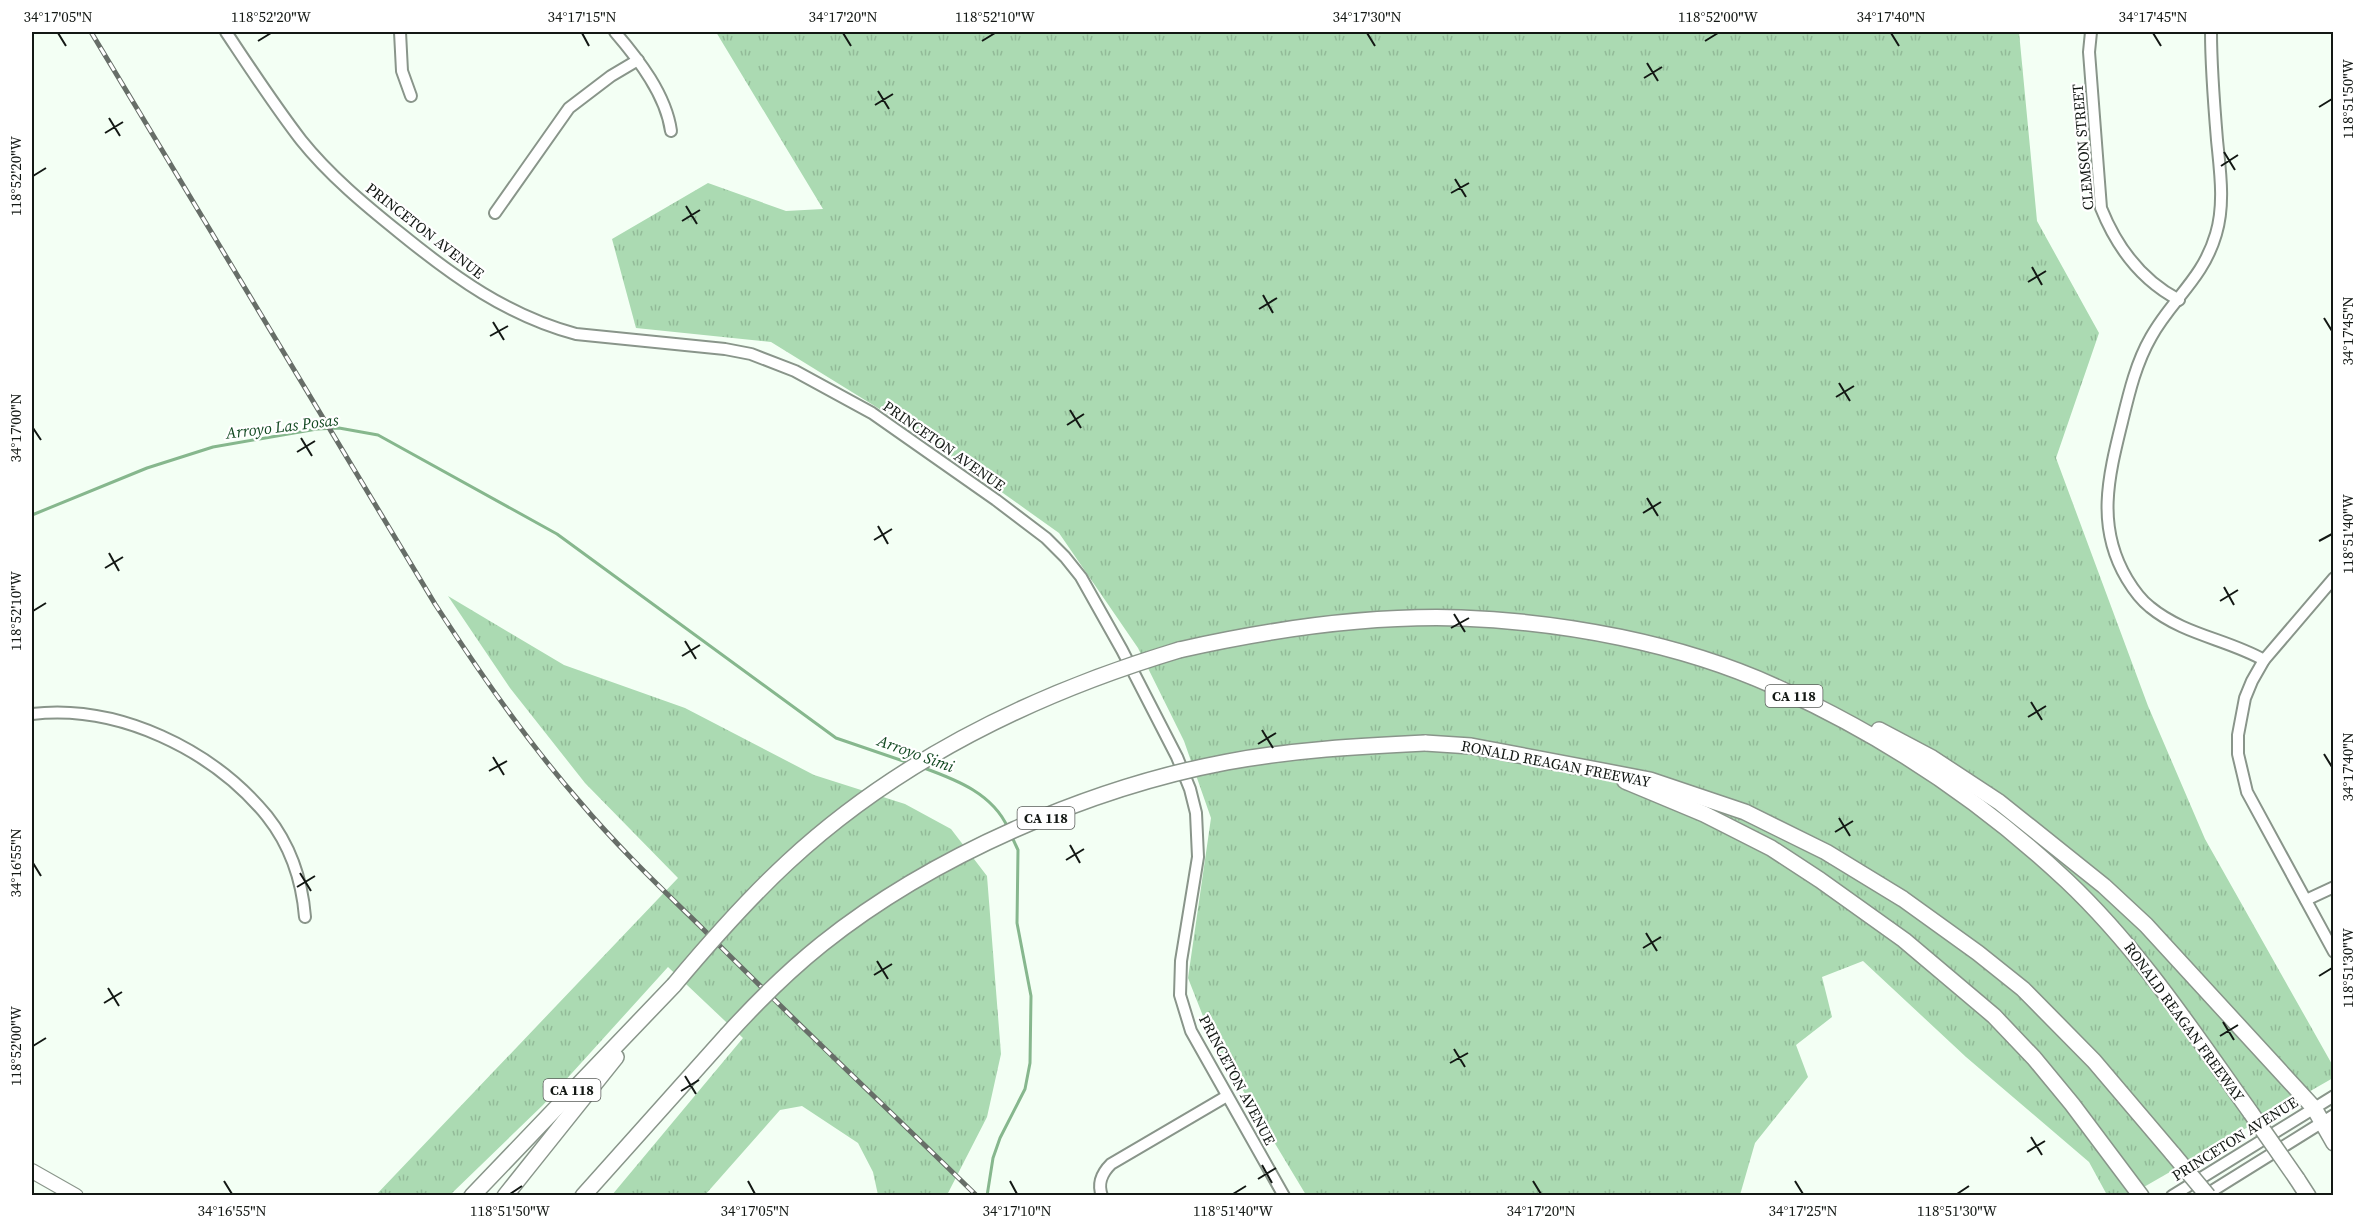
<svg xmlns="http://www.w3.org/2000/svg" width="2365" height="1227" viewBox="0 0 2365 1227" font-family="'Source Serif 4',serif">
  <style>
    .grass { fill: url(#grass-tufts) }
    .lines { fill: none; stroke-linecap: round; stroke-linejoin: round }
    .stream { stroke: #86b78d; stroke-width: 3 }
    .minor-casing { stroke: #89958a; stroke-width: 14 }
    .major-casing { stroke: #89958a; stroke-width: 16 }
    .highway-casing { stroke: #89958a; stroke-width: 18 }
    .minor { stroke: #fff; stroke-width: 10 }
    .major { stroke: #fff; stroke-width: 14 }
    .highway { stroke: #fff; stroke-width: 15 }
    .rail-casing { stroke: #676e68; stroke-width: 5 }
    .rail { stroke: #fff; stroke-width: 3; stroke-dasharray: 9; stroke-linecap: butt }
    .highway-bridge-casing { stroke: #89958a; stroke-width: 18; stroke-linecap: butt }
    .highway-bridge { stroke: #fff; stroke-width: 15 }
    .ticks { fill: none; stroke: #131814; stroke-width: 2 }
    .labels { text-anchor: middle; stroke-width: 4.5; stroke-linejoin: round; paint-order: stroke }
    .shield { fill: #fff; stroke: #5a5d5a; stroke-width: 1.5 }
    .shield-label { font-size: 14px; font-weight: bold; fill: #131814 }
    .street-label { font-size: 15px; fill: #131814; stroke: #fff }
    .water-label { font-size: 16px; font-style: italic; fill: #10471f; stroke: #fff }
    .neatline { fill: none; stroke: #131814; stroke-width: 2 }
    .ticks-label { font-size: 15px; text-anchor: middle; fill: #131814 }
  </style>
  <defs>
    <pattern id="grass-tufts" width="24" height="20" patternUnits="userSpaceOnUse" patternTransform="scale(1.5)"><rect width="24" height="20" fill="#abdab2"/><path d="M3 7l-1-3M5 7V3M7 7l1-3M15 17l-1-3M17 17v-4M19 17l1-3" fill="none" stroke="#92ba98"/></pattern>
  </defs>
  <rect width="100%" height="100%" fill="#f3fff4"/>
  <g class="grass">
    <path d="M 716,32 L 2019,32 L 2037,221 L 2099,333 L 2056,458 L 2148,706 L 2205,839 L 2333,1066 L 2333,1078 L 2130,1195 L 2107,1195 L 2089,1162 L 1966,1057 L 1863,961 L 1822,977 L 1832,1017 L 1796,1045 L 1808,1077 L 1755,1143 L 1740,1195 L 1306,1195 L 1212,1039 L 1188,978 L 1211,818 L 1184,741 L 1138,648 L 1059,533 L 920,434 L 771,342 L 636,328 L 612,239 L 708,183 L 786,211 L 823,209 Z"/>
    <path d="M 448,596 L 564,665 L 685,708 L 814,775 L 905,804 L 951,829 L 987,876 L 1001,1054 L 987,1117 L 947,1195 L 878,1195 L 873,1172 L 858,1143 L 802,1106 L 780,1110 L 705,1195 L 612,1195 L 743,1038 L 668,967 L 543,1105 L 450,1195 L 375,1196 L 678,878 L 585,783 L 510,688 Z"/>
  </g>
  <g class="lines">
    <g class="stream">
      <path d="M 32,515 L 147,468 L 213,447 L 317,429 L 339,428 L 378,435 L 557,534 L 836,738 L 909,763"/>
      <path d="M 924,768 C 957,780 993,794 1008,828"/>
      <path d="M 987,1196 L 993,1158 L 1000,1138 L 1025,1089 L 1030,1063 L 1031,996 L 1017,923 L 1018,850 L 1012,837"/>
    </g>
    <defs>
      <g id="minor">
        <path d="M 226,32 C 250,68 274,105 301,140 C 329,175 365,205 400,233 C 454,277 508,316 576,334 L 725,349 L 751,354 L 795,371 L 872,413 L 996,500 L 1046,538 L 1065,557 L 1081,577 L 1122,650 L 1177,757 L 1190,789 L 1196,813 L 1198,857 L 1181,961 L 1180,995 L 1191,1031 L 1284,1196"/>
        <path d="M 400,32 L 402,71 L 411,96"/>
        <path d="M 615,32 C 639,60 666,95 671,131"/>
        <path d="M 2091,32 L 2089,52 L 2101,208 C 2117,248 2141,280 2179,300"/>
        <path d="M 2211,32 C 2211,68 2214,104 2217,140 C 2220,171 2225,204 2216,234 C 2203,279 2172,299 2151,337 C 2136,363 2129,393 2122,422 C 2108,478 2096,527 2127,579 C 2133,589 2141,600 2150,607 C 2184,635 2227,639 2264,660"/>
        <path d="M 495,213 L 569,108 L 611,76 L 638,60"/>
        <path d="M 2334,578 L 2264,660 L 2252,681 L 2245,698 L 2238,735 L 2238,754 L 2247,792 L 2334,952"/>
        <path d="M 32,714 C 118,704 212,749 267,816 C 290,845 302,880 305,917"/>
        <path d="M 2306,900 L 2334,887"/>
        <path d="M 1102,1196 C 1097,1183 1102,1173 1111,1164 L 1227,1096"/>
        <path d="M 2172,1196 L 2334,1096"/>
        <path d="M 2204,1196 L 2334,1115"/>
      </g>
      <path id="major" d="M 32,1171 L 76,1196"/>
      <g id="highway">
        <path d="M 1179,650 C 1272,629 1366,615 1461,618 C 1564,622 1679,643 1774,686 C 1881,734 1982,801 2067,881 C 2139,949 2194,1033 2251,1113"/>
        <path d="M 1879,730 L 1932,758 L 1999,802 L 2104,886 L 2146,925 L 2314,1108 L 2334,1143"/>
        <path d="M 1425,743 L 1471,746 L 1650,780 L 1745,812 L 1826,852 L 1903,899 L 1978,953 L 2023,989 L 2094,1061 L 2173,1154"/>
        <path d="M 1625,781 L 1704,814 L 1771,848 L 1820,880 L 1904,940 L 1994,1016 L 2034,1058 L 2072,1104 L 2141,1196"/>
        <path d="M 2297,1179 L 2308,1196"/>
        <path d="M 472,1196 L 674,985"/>
        <path d="M 505,1196 L 616,1057"/>
        <path d="M 583,1196 L 727,1035"/>
      </g>
    </defs>
    <use href="#minor" class="minor-casing"/>
    <use href="#major" class="major-casing"/>
    <use href="#highway" class="highway-casing"/>
    <use href="#minor" class="minor"/>
    <use href="#major" class="major"/>
    <use href="#highway" class="highway"/>
    <defs>
      <path id="rail" d="M 91,32 L 435,604 C 480,673 526,740 580,802 C 617,846 659,886 700,926 C 791,1018 885,1106 977,1196"/>
    </defs>
    <use href="#rail" class="rail-casing"/>
    <use href="#rail" class="rail"/>
    <defs>
      <g id="highway-bridge">
        <path d="M 674,985 C 710,942 747,900 788,862 C 899,759 1036,693 1179,650"/>
        <path d="M 727,1035 C 756,1003 787,972 822,944 C 932,856 1089,788 1227,762 C 1292,750 1359,746 1425,743"/>
        <path d="M 2251,1113 L 2297,1179"/>
        <path d="M 2173,1154 L 2208,1196"/>
      </g>
    </defs>
    <use href="#highway-bridge" class="highway-bridge-casing"/>
    <use href="#highway-bridge" class="highway-bridge"/>
  </g>
  <path class="ticks" d="M 58,33 L 66,46M 582,33 L 589,46M 843,33 L 851,46M 1367,33 L 1375,46M 1891,33 L 1899,46M 2153,33 L 2161,46M 258,41 L 271,33M 982,41 L 995,33M 1705,41 L 1718,33M 1647,63 L 1658,81M 1644,78 L 1662,67M 878,91 L 889,109M 875,105 L 893,94M 2319,107 L 2332,99M 109,118 L 120,136M 105,133 L 123,122M 2224,152 L 2235,170M 2221,166 L 2238,155M 33,176 L 46,168M 1455,179 L 1466,197M 1451,193 L 1469,183M 686,206 L 697,224M 682,221 L 700,210M 2032,267 L 2042,285M 2028,282 L 2046,271M 1263,295 L 1273,313M 1259,309 L 1277,298M 2324,318 L 2332,331M 493,322 L 504,340M 490,336 L 508,326M 1839,383 L 1850,401M 1836,397 L 1854,386M 1070,410 L 1081,428M 1067,425 L 1084,414M 33,428 L 41,440M 301,438 L 312,456M 297,452 L 315,441M 1647,498 L 1658,516M 1643,513 L 1661,502M 878,526 L 888,544M 874,540 L 892,529M 2319,541 L 2332,534M 109,553 L 119,571M 105,568 L 123,557M 2224,587 L 2234,605M 2220,601 L 2238,590M 33,611 L 46,603M 1454,614 L 1465,632M 1451,628 L 1469,618M 685,641 L 696,659M 682,656 L 700,645M 2031,702 L 2042,720M 2028,717 L 2046,706M 1262,730 L 1273,748M 1258,744 L 1276,733M 2324,754 L 2332,767M 493,757 L 504,775M 489,771 L 507,761M 1839,818 L 1850,836M 1835,832 L 1853,821M 1070,845 L 1080,863M 1066,860 L 1084,849M 33,863 L 41,876M 300,873 L 311,891M 297,887 L 315,876M 1646,933 L 1657,951M 1643,948 L 1661,937M 877,961 L 888,979M 874,975 L 892,964M 2319,976 L 2332,968M 108,988 L 119,1006M 104,1003 L 122,992M 2223,1022 L 2234,1040M 2220,1036 L 2238,1025M 33,1046 L 46,1038M 1454,1049 L 1465,1067M 1450,1063 L 1468,1053M 685,1076 L 696,1094M 681,1091 L 699,1080M 2031,1137 L 2042,1155M 2027,1152 L 2045,1141M 1262,1165 L 1272,1183M 1258,1179 L 1276,1168M 224,1181 L 232,1194M 748,1181 L 755,1194M 1010,1181 L 1017,1194M 1533,1181 L 1541,1194M 1795,1181 L 1803,1194M 510,1194 L 522,1186M 1233,1194 L 1246,1186M 1957,1194 L 1969,1186"/>
  <g class="labels">
    <g class="shield">
      <rect x="1765.5" y="685" width="57" height="22" rx="4.5"/>
      <rect x="1017.5" y="807" width="57" height="22" rx="4.5"/>
      <rect x="543.5" y="1079" width="57" height="22" rx="4.5"/>
    </g>
    <g class="shield-label">
      <text x="1794" y="701">CA 118</text>
      <text x="1046" y="823">CA 118</text>
      <text x="572" y="1095">CA 118</text>
    </g>
    <g class="street-label">
      <text transform="translate(2083 147) rotate(-95)" y="5">CLEMSON STREET</text>
      <text transform="translate(425 231) rotate(38)" y="5">PRINCETON AVENUE</text>
      <text transform="translate(944 446) rotate(35)" y="5">PRINCETON AVENUE</text>
      <text transform="translate(1556 764) rotate(11)" y="5">RONALD REAGAN FREEWAY</text>
      <text transform="translate(2184 1022) rotate(54)" y="5">RONALD REAGAN FREEWAY</text>
      <text transform="translate(1237 1080) rotate(62)" y="5">PRINCETON AVENUE</text>
      <text transform="translate(2235 1139) rotate(-32)" y="5">PRINCETON AVENUE</text>
    </g>
    <g class="water-label">
      <text transform="translate(282 426) rotate(-7)" y="6">Arroyo Las Posas</text>
      <text transform="translate(916 753) rotate(20)" y="6">Arroyo Simi</text>
    </g>
  </g>
  <rect width="2365" height="1227" fill="none" stroke="#ffffff" stroke-width="66"/>
  <rect x="33" y="33" width="2299" height="1161" class="neatline"/>
  <g class="ticks-label">
    <text x="58" y="22">34°17'05"N</text>
    <text x="271" y="22">118°52'20"W</text>
    <text x="582" y="22">34°17'15"N</text>
    <text x="843" y="22">34°17'20"N</text>
    <text x="995" y="22">118°52'10"W</text>
    <text x="1367" y="22">34°17'30"N</text>
    <text x="1718" y="22">118°52'00"W</text>
    <text x="1891" y="22">34°17'40"N</text>
    <text x="2153" y="22">34°17'45"N</text>
    <text transform="translate(2348 99) rotate(-90)" y="5">118°51'50"W</text>
    <text transform="translate(16 176) rotate(-90)" y="5">118°52'20"W</text>
    <text transform="translate(2348 331) rotate(-90)" y="5">34°17'45"N</text>
    <text transform="translate(16 428) rotate(-90)" y="5">34°17'00"N</text>
    <text transform="translate(2348 534) rotate(-90)" y="5">118°51'40"W</text>
    <text transform="translate(16 611) rotate(-90)" y="5">118°52'10"W</text>
    <text transform="translate(2348 767) rotate(-90)" y="5">34°17'40"N</text>
    <text transform="translate(16 863) rotate(-90)" y="5">34°16'55"N</text>
    <text transform="translate(2348 968) rotate(-90)" y="5">118°51'30"W</text>
    <text transform="translate(16 1046) rotate(-90)" y="5">118°52'00"W</text>
    <text x="232" y="1216">34°16'55"N</text>
    <text x="510" y="1216">118°51'50"W</text>
    <text x="755" y="1216">34°17'05"N</text>
    <text x="1017" y="1216">34°17'10"N</text>
    <text x="1233" y="1216">118°51'40"W</text>
    <text x="1541" y="1216">34°17'20"N</text>
    <text x="1803" y="1216">34°17'25"N</text>
    <text x="1957" y="1216">118°51'30"W</text>
  </g>
</svg>
